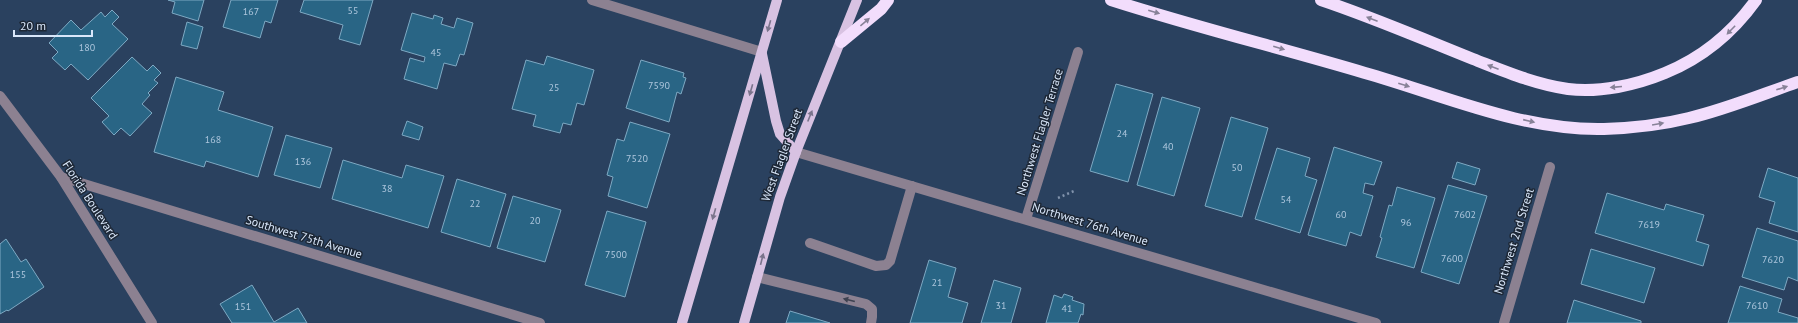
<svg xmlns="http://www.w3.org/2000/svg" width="1798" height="323" viewBox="0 0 1798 323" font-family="'PT Sans',sans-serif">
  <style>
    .building { fill: #296585; stroke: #7ea9c3 }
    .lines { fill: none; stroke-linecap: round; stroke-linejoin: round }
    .path { stroke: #8193ac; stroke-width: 2.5; stroke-dasharray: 2 3; stroke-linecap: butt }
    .minor { stroke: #8c8191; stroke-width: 10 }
    .major { stroke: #d8c2e2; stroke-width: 10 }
    .highway { stroke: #f2ddfc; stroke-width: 12 }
    .oneway { fill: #888298 }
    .oneway2 { fill: #7a748c }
    .oneway3 { fill: #3e4251 }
    .labels { text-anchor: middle; stroke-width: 3; stroke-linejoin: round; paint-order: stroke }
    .number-label { font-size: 10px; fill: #adc6dd }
    .street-label { font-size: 12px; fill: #d9e7fa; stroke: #1d2735 }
  </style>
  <rect width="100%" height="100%" fill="#2a415f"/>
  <g class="building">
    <path d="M 168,0 L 204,0 L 198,21 L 172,13 L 175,2 Z"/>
    <path d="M 231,0 L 278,0 L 271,23 L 265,21 L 260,38 L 223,27 Z"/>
    <path d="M 304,0 L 373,0 L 360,45 L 339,39 L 343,25 L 300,12 Z"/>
    <path d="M 112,10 L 119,17 L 112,24 L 128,39 L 88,80 L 71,64 L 65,70 L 52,58 L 58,52 L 49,43 L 71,20 L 81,30 L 101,12 L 105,17 Z"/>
    <path d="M 412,13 L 433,19 L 434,15 L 443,18 L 441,24 L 454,28 L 457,18 L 473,23 L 464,55 L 460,54 L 456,66 L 444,63 L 437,89 L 404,79 L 410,58 L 424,62 L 425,57 L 401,50 Z"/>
    <path d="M 187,22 L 203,27 L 197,49 L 181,45 Z"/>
    <path d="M 547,56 L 594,70 L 584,105 L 577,103 L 571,125 L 563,123 L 560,133 L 533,126 L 536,115 L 512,109 L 526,60 L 544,65 Z"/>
    <path d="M 132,57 L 147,71 L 153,65 L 161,73 L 154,80 L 158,83 L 148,93 L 150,95 L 142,104 L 152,113 L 130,136 L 121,128 L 114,135 L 102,122 L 109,116 L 91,98 Z"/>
    <path d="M 641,60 L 684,73 L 683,77 L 686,78 L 681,94 L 677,92 L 669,122 L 626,108 Z"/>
    <path d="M 176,77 L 224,92 L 218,110 L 273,127 L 258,177 L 206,161 L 204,167 L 154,152 Z"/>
    <path d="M 1116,84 L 1153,94 L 1128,182 L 1090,171 Z"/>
    <path d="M 1162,97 L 1200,108 L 1174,196 L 1137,185 Z"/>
    <path d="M 1231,117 L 1268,128 L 1242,217 L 1205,206 Z"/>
    <path d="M 407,121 L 423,127 L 419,140 L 402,135 Z"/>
    <path d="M 630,122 L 670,134 L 647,208 L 608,196 L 613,177 L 607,175 L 617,139 L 624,141 Z"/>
    <path d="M 286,135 L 332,148 L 320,188 L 274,175 Z"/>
    <path d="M 1334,147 L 1382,162 L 1374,185 L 1365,183 L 1363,193 L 1373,196 L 1361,236 L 1350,232 L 1346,246 L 1308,235 Z"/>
    <path d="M 1277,148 L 1310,158 L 1305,176 L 1317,180 L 1300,233 L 1255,219 Z"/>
    <path d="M 343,160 L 402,178 L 406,165 L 444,176 L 428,228 L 332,199 Z"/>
    <path d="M 1457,162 L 1480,169 L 1475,185 L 1452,178 Z"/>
    <path d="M 1768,168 L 1798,178 L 1798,232 L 1769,223 L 1775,202 L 1759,197 Z"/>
    <path d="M 457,179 L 506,194 L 490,247 L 441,232 Z"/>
    <path d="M 1448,185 L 1487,196 L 1459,284 L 1421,272 Z"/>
    <path d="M 1397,187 L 1435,198 L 1414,268 L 1376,257 L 1382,238 L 1380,237 L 1389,205 L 1392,206 Z"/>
    <path d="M 1607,193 L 1664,210 L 1666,204 L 1704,215 L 1696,241 L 1709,245 L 1703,266 L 1595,233 Z"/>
    <path d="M 513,196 L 561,210 L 545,262 L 497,248 Z"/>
    <path d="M 607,211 L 646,222 L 625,297 L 585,285 Z"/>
    <path d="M 1757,228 L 1798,241 L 1798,281 L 1788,277 L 1784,290 L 1742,277 Z"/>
    <path d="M 6,239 L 21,262 L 26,259 L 44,287 L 8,311 L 7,310 L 0,314 L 0,244 Z"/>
    <path d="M 1591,249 L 1655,268 L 1644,303 L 1581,284 Z"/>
    <path d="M 929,260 L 956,268 L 948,297 L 968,303 L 962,323 L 910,323 Z"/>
    <path d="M 994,280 L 1021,288 L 1011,323 L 981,323 Z"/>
    <path d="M 252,285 L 274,322 L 298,308 L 307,323 L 232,323 L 220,304 Z"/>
    <path d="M 1740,286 L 1782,299 L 1778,312 L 1798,318 L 1798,323 L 1728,323 Z"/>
    <path d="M 1064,294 L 1073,297 L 1072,300 L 1084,304 L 1083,315 L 1081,314 L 1078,323 L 1046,323 L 1054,295 L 1062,298 Z"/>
    <path d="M 1574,300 L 1641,321 L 1641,323 L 1567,323 Z"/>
    <path d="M 790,311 L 830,323 L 786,323 Z"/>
  </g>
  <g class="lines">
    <path class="path" d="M 1058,198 L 1074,191"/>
    <g class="minor">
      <path d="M 592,0 L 762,52"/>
      <path d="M 0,96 L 61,177 L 152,323"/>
      <path d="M 796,152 L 1376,323"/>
      <path d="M 61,177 L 540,323"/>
      <path d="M 1026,219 L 1078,52"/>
      <path d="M 810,243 L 876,266 L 886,265 L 890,261 L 912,186"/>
      <path d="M 757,277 L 866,304 L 872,309 L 872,317 L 871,323"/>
      <path d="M 1504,323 L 1550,167"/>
    </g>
    <g class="major">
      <path d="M 762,54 L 776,121 L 780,134 L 796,152"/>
      <path d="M 682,323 L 777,0"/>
      <path d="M 744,323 L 780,197 L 796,152 L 857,0"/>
    </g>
    <g class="highway">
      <path d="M 1111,0 C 1195,27 1281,48 1365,73 C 1443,95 1522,131 1604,129 C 1633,128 1661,125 1689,118 C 1724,110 1763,94 1798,82"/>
      <path d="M 1321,0 C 1372,17 1423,39 1473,59 C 1504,71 1534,84 1568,89 C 1600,93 1636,85 1665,73 C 1702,58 1733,32 1756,0"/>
      <path d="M 841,42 L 881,9 L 888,0"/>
    </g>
  </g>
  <defs><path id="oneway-solid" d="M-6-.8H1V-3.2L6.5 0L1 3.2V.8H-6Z"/></defs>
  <g class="oneway">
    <use href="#oneway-solid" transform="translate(1154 12) rotate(16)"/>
    <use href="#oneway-solid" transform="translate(1372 19) rotate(-159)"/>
    <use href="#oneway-solid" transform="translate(865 22) rotate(-40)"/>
    <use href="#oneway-solid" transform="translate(1731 30) rotate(134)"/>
    <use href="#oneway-solid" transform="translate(1279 48) rotate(16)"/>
    <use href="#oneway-solid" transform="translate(1493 67) rotate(-159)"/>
    <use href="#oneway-solid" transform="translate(1404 85) rotate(17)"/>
    <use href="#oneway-solid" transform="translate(1616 87) rotate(175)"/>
    <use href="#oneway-solid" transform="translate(1782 88) rotate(-18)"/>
    <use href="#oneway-solid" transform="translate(1529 121) rotate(13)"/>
    <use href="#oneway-solid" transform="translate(1658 124) rotate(-10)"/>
  </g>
  <g class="oneway2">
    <use href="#oneway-solid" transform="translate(769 26) rotate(106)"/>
    <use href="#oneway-solid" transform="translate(751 90) rotate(106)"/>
    <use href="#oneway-solid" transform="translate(810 116) rotate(-68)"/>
    <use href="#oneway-solid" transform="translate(714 214) rotate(106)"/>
    <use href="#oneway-solid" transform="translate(762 259) rotate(-76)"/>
  </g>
  <use class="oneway3" href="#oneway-solid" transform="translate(849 300) rotate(-166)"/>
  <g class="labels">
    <g class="number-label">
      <text x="353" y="14">55</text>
      <text x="251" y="15">167</text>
      <text x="87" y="51">180</text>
      <text x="436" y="56">45</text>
      <text x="659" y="89">7590</text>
      <text x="554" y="91">25</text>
      <text x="1122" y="137">24</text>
      <text x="213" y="143">168</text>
      <text x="1168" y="150">40</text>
      <text x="637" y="162">7520</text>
      <text x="303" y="165">136</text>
      <text x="1237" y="171">50</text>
      <text x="387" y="192">38</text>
      <text x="1286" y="203">54</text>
      <text x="475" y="207">22</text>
      <text x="1341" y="218">60</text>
      <text x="1465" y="218">7602</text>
      <text x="535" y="224">20</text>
      <text x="1406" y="226">96</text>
      <text x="1649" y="228">7619</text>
      <text x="616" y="258">7500</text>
      <text x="1452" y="262">7600</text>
      <text x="1773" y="263">7620</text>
      <text x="18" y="278">155</text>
      <text x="937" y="286">21</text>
      <text x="1001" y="309">31</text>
      <text x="1757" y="309">7610</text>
      <text x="243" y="310">151</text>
      <text x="1067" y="312">41</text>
    </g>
    <g class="street-label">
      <text transform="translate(1040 132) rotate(-73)" y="4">Northwest Flagler Terrace</text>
      <text transform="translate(782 155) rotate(-70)" y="4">West Flagler Street</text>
      <text transform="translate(90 200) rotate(57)" y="4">Florida Boulevard</text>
      <text transform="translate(1090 224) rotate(17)" y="4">Northwest 76th Avenue</text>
      <text transform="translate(304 237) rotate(17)" y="4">Southwest 75th Avenue</text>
      <text transform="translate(1514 241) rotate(-73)" y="4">Northwest 2nd Street</text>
    </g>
  </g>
  <path d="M14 30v6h78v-6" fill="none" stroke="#d9e7fa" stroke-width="2"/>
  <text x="20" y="30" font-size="12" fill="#d9e7fa" stroke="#1d2735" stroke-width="3" paint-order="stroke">20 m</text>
</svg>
